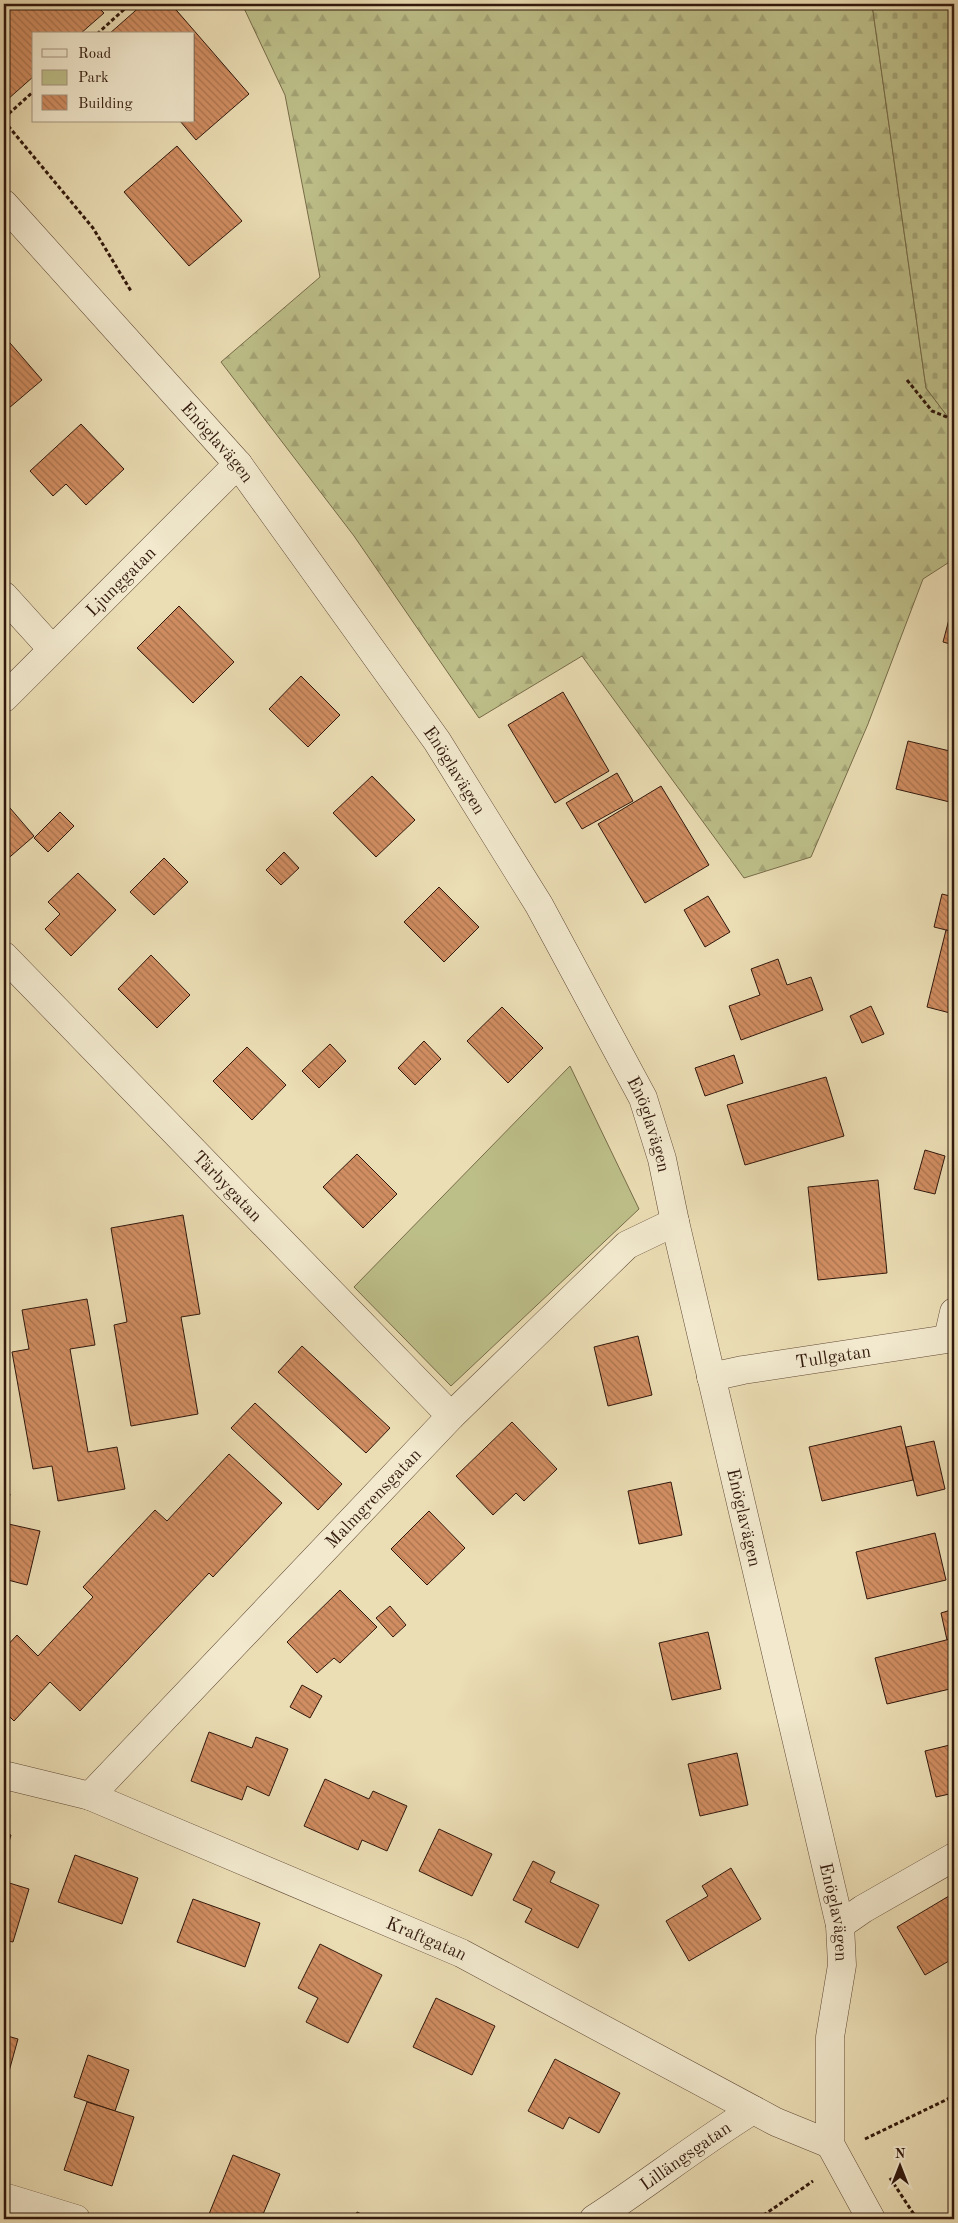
<svg xmlns="http://www.w3.org/2000/svg" width="958" height="2223" viewBox="0 0 958 2223" font-family="'Old Standard TT',serif">
  <style>
    .forest { fill: url(#forest-firs); stroke: #776c4a }
    .cemetery { fill: url(#cemetery-stones); stroke: #776c4a }
    .green { fill: #bdbf89; stroke: #776c4a }
    .building { fill: url(#building-back-hatch); stroke: #31180c }
    .lines { fill: none; stroke-linecap: round; stroke-linejoin: round }
    .minor-casing { stroke: #604936; stroke-width: 29 }
    .path { stroke: #31180c; stroke-width: 3; stroke-dasharray: 4 2.5; stroke-linecap: butt }
    .minor { stroke: #f2e9ce; stroke-width: 28 }
    .labels { text-anchor: middle; stroke-width: 4; stroke-linejoin: round; paint-order: stroke }
    .street-label { font-size: 18px; fill: #31180c; stroke: #f2e9ce }
  </style>
  <defs>
    <pattern id="forest-firs" width="22" height="20" patternUnits="userSpaceOnUse" patternTransform="scale(1.25)"><rect width="22" height="20" fill="#bdbf89"/><path d="M5 1l3.5 6h-7zM16 11l3.5 6h-7z" fill="#a3a375"/></pattern>
    <pattern id="cemetery-stones" width="16" height="16" patternUnits="userSpaceOnUse" patternTransform="scale(1.25)"><rect width="16" height="16" fill="#bdbf89"/><path d="M2 7V4a2 2 0 0 1 4 0v3zM10 15v-3a2 2 0 0 1 4 0v3z" fill="#a3a375"/></pattern>
    <pattern id="building-back-hatch" width="6" height="6" patternUnits="userSpaceOnUse" patternTransform="scale(1.25)"><rect width="6" height="6" fill="#d18e62"/><path d="M-1 5l2 2M0 0l6 6M5-1l2 2" fill="none" stroke="#aa734f"/></pattern>
  </defs>
  <rect width="100%" height="100%" fill="#ebddb4"/>
  <filter id="stains"><feTurbulence type="fractalNoise" baseFrequency=".004" numOctaves="4"/><feColorMatrix values="0 0 0 0 .2 0 0 0 0 .09 0 0 0 0 .02 0 0 0 .5 -.17"/></filter>
  <radialGradient id="worn" r=".72"><stop offset=".6" stop-color="#630" stop-opacity="0"/><stop offset="1" stop-color="#630" stop-opacity=".3"/></radialGradient>
  <path class="forest" d="M 242,4 L 872,4 L 926,388 L 954,425 L 954,559 L 923,579 L 868,724 L 811,857 L 744,878 L 582,656 L 479,718 L 354,536 L 221,362 L 320,277 L 285,95 Z"/>
  <path class="cemetery" d="M 872,4 L 954,4 L 954,425 L 926,388 Z"/>
  <path class="green" d="M 570,1066 L 639,1209 L 451,1386 L 354,1287 Z"/>
  <g class="building">
    <path d="M 4,4 L 95,4 L 104,13 L 80,34 L 34,34 L 34,76 L 7,100 L 4,96 Z"/>
    <path d="M 143,4 L 171,4 L 249,94 L 196,140 L 180,121 L 194,121 L 194,34 L 109,34 Z"/>
    <path d="M 177,146 L 242,221 L 189,266 L 124,192 Z"/>
    <path d="M 4,336 L 42,380 L 9,408 L 4,402 Z"/>
    <path d="M 81,424 L 124,469 L 86,505 L 66,484 L 53,496 L 30,471 Z"/>
    <path d="M 179,606 L 234,662 L 193,703 L 137,648 Z"/>
    <path d="M 952,608 L 954,608 L 954,645 L 943,642 Z"/>
    <path d="M 301,676 L 340,715 L 308,747 L 269,709 Z"/>
    <path d="M 563,692 L 609,771 L 555,803 L 508,725 Z"/>
    <path d="M 908,741 L 954,752 L 954,803 L 896,789 Z"/>
    <path d="M 617,773 L 633,801 L 582,829 L 566,803 Z"/>
    <path d="M 372,776 L 415,820 L 376,857 L 333,813 Z"/>
    <path d="M 661,786 L 709,865 L 645,903 L 598,824 Z"/>
    <path d="M 4,801 L 34,836 L 4,862 Z"/>
    <path d="M 60,812 L 74,826 L 48,852 L 34,838 Z"/>
    <path d="M 284,852 L 299,868 L 281,885 L 266,870 Z"/>
    <path d="M 164,858 L 188,882 L 154,915 L 130,892 Z"/>
    <path d="M 78,873 L 116,910 L 71,956 L 45,929 L 60,914 L 48,902 Z"/>
    <path d="M 439,887 L 479,927 L 444,962 L 404,922 Z"/>
    <path d="M 942,894 L 954,897 L 954,932 L 934,927 Z"/>
    <path d="M 708,896 L 730,932 L 705,947 L 684,910 Z"/>
    <path d="M 946,930 L 954,932 L 954,1014 L 927,1007 Z"/>
    <path d="M 151,955 L 190,995 L 157,1028 L 118,989 Z"/>
    <path d="M 778,959 L 787,985 L 811,977 L 823,1010 L 741,1040 L 729,1006 L 760,995 L 751,969 Z"/>
    <path d="M 871,1006 L 884,1034 L 862,1043 L 850,1016 Z"/>
    <path d="M 502,1007 L 543,1048 L 508,1083 L 467,1041 Z"/>
    <path d="M 424,1041 L 441,1059 L 415,1085 L 398,1068 Z"/>
    <path d="M 330,1044 L 346,1061 L 319,1088 L 302,1071 Z"/>
    <path d="M 247,1047 L 286,1085 L 252,1120 L 213,1081 Z"/>
    <path d="M 734,1055 L 743,1083 L 705,1096 L 695,1068 Z"/>
    <path d="M 826,1077 L 844,1136 L 745,1165 L 727,1105 Z"/>
    <path d="M 925,1150 L 945,1156 L 935,1194 L 914,1189 Z"/>
    <path d="M 357,1154 L 397,1194 L 363,1228 L 323,1187 Z"/>
    <path d="M 878,1180 L 887,1273 L 818,1280 L 808,1187 Z"/>
    <path d="M 183,1215 L 200,1314 L 181,1317 L 198,1414 L 131,1426 L 114,1325 L 127,1322 L 111,1228 Z"/>
    <path d="M 87,1299 L 95,1345 L 70,1349 L 88,1452 L 117,1447 L 125,1489 L 58,1501 L 52,1466 L 33,1469 L 12,1352 L 29,1349 L 22,1310 Z"/>
    <path d="M 638,1336 L 652,1395 L 608,1406 L 594,1347 Z"/>
    <path d="M 302,1346 L 390,1428 L 366,1453 L 278,1372 Z"/>
    <path d="M 255,1403 L 342,1484 L 318,1510 L 231,1428 Z"/>
    <path d="M 512,1422 L 557,1469 L 524,1501 L 516,1493 L 493,1515 L 456,1476 Z"/>
    <path d="M 901,1426 L 913,1480 L 822,1501 L 809,1447 Z"/>
    <path d="M 934,1441 L 945,1489 L 917,1496 L 906,1447 Z"/>
    <path d="M 229,1454 L 282,1503 L 213,1577 L 209,1573 L 80,1711 L 50,1682 L 14,1721 L 4,1711 L 4,1649 L 17,1635 L 38,1656 L 93,1597 L 83,1587 L 155,1510 L 167,1521 Z"/>
    <path d="M 671,1482 L 682,1535 L 639,1544 L 628,1491 Z"/>
    <path d="M 4,1493 L 10,1494 L 4,1521 Z"/>
    <path d="M 429,1511 L 465,1548 L 427,1585 L 391,1549 Z"/>
    <path d="M 4,1523 L 40,1531 L 27,1585 L 4,1579 Z"/>
    <path d="M 935,1533 L 946,1580 L 867,1599 L 856,1552 Z"/>
    <path d="M 340,1590 L 377,1627 L 340,1663 L 334,1658 L 317,1673 L 287,1642 Z"/>
    <path d="M 390,1606 L 406,1625 L 393,1637 L 376,1618 Z"/>
    <path d="M 954,1609 L 954,1639 L 947,1640 L 941,1613 Z"/>
    <path d="M 708,1632 L 721,1689 L 672,1700 L 659,1643 Z"/>
    <path d="M 954,1638 L 954,1688 L 887,1704 L 875,1658 Z"/>
    <path d="M 302,1685 L 322,1696 L 310,1718 L 290,1707 Z"/>
    <path d="M 209,1732 L 252,1748 L 256,1737 L 288,1749 L 269,1796 L 247,1786 L 242,1800 L 191,1781 Z"/>
    <path d="M 954,1744 L 954,1793 L 936,1797 L 925,1751 Z"/>
    <path d="M 737,1753 L 748,1805 L 700,1816 L 688,1764 Z"/>
    <path d="M 325,1779 L 369,1799 L 373,1791 L 407,1806 L 387,1851 L 362,1840 L 358,1850 L 304,1826 Z"/>
    <path d="M 439,1829 L 492,1854 L 472,1896 L 419,1871 Z"/>
    <path d="M 4,1833 L 11,1835 L 4,1858 Z"/>
    <path d="M 75,1855 L 138,1878 L 122,1924 L 58,1902 Z"/>
    <path d="M 533,1861 L 555,1872 L 550,1882 L 599,1905 L 578,1948 L 525,1922 L 532,1909 L 513,1900 Z"/>
    <path d="M 731,1868 L 761,1919 L 689,1961 L 666,1921 L 708,1896 L 702,1886 Z"/>
    <path d="M 6,1882 L 29,1889 L 13,1942 L 4,1940 L 4,1891 Z"/>
    <path d="M 954,1893 L 954,1958 L 925,1975 L 897,1927 Z"/>
    <path d="M 193,1899 L 260,1923 L 245,1967 L 177,1942 Z"/>
    <path d="M 320,1944 L 382,1975 L 348,2043 L 306,2022 L 318,1998 L 298,1988 Z"/>
    <path d="M 436,1998 L 495,2026 L 472,2075 L 413,2047 Z"/>
    <path d="M 4,2035 L 18,2039 L 8,2075 L 4,2074 Z"/>
    <path d="M 88,2055 L 129,2070 L 115,2111 L 74,2097 Z"/>
    <path d="M 555,2059 L 620,2093 L 599,2133 L 569,2117 L 563,2129 L 528,2111 Z"/>
    <path d="M 87,2102 L 134,2117 L 112,2186 L 64,2170 Z"/>
    <path d="M 233,2155 L 280,2174 L 261,2219 L 207,2219 Z"/>
    <path d="M 357,2212 L 372,2219 L 354,2219 Z"/>
  </g>
  <g class="lines">
    <defs>
      <g id="minor">
        <path id="s1" d="M 4,204 L 238,464 L 437,741 L 539,905 L 643,1098 L 662,1159 L 675,1222 L 840,1925 L 842,1965 L 830,2037 L 830,2144 L 871,2219"/>
        <path d="M 4,596 L 52,649"/>
        <path id="s2" d="M 4,698 L 238,464"/>
        <path id="s3" d="M 4,956 L 451,1416"/>
        <path d="M 948,1338 L 954,1312"/>
        <path id="s4" d="M 711,1377 L 743,1370 L 954,1338"/>
        <path id="s5" d="M 4,1775 L 90,1796 L 461,1953 L 776,2122 L 830,2144"/>
        <path id="s6" d="M 90,1796 L 451,1416 L 627,1245 L 675,1222"/>
        <path d="M 840,1925 L 863,1909 L 954,1857"/>
        <path d="M 4,2197 L 76,2219"/>
        <path id="s7" d="M 594,2219 C 648,2184 698,2144 753,2110"/>
      </g>
    </defs>
    <use href="#minor" class="minor-casing"/>
    <g class="path">
      <path d="M 97,34 L 130,4"/>
      <path d="M 4,118 L 34,91"/>
      <path d="M 4,121 L 93,228 L 131,291"/>
      <path d="M 907,380 L 932,411 L 954,420"/>
      <path d="M 865,2139 L 954,2096"/>
      <path d="M 890,2178 L 917,2219"/>
      <path d="M 758,2219 L 813,2181"/>
    </g>
    <use href="#minor" class="minor"/>
  </g>
  <g class="labels">
    <g class="street-label">
      <text dy="6" stroke="none"><textPath href="#s1" startOffset="320">Enöglavägen</textPath></text>
      <text dy="6" stroke="none"><textPath href="#s2" startOffset="165">Ljunggatan</textPath></text>
      <text dy="6" stroke="none"><textPath href="#s1" startOffset="725">Enöglavägen</textPath></text>
      <text dy="6" stroke="none"><textPath href="#s1" startOffset="1130">Enöglavägen</textPath></text>
      <text dy="6" stroke="none"><textPath href="#s3" startOffset="321">Tärbygatan</textPath></text>
      <text dy="6" stroke="none"><textPath href="#s4" startOffset="124">Tullgatan</textPath></text>
      <text dy="6" stroke="none"><textPath href="#s6" startOffset="411">Malmgrensgatan</textPath></text>
      <text dy="6" stroke="none"><textPath href="#s1" startOffset="1535">Enöglavägen</textPath></text>
      <text dy="6" stroke="none"><textPath href="#s1" startOffset="1940">Enöglavägen</textPath></text>
      <text dy="6" stroke="none"><textPath href="#s5" startOffset="454">Kraftgatan</textPath></text>
      <text dy="6" stroke="none"><textPath href="#s7" startOffset="111">Lillängsgatan</textPath></text>
    </g>
  </g>
  <rect width="958" height="2223" fill="none" stroke="#ebddb4" stroke-width="20"/>
  <rect x="5" y="5" width="948" height="2213" fill="none" stroke="#31180c" stroke-width="2.5"/>
  <rect x="10" y="10" width="938" height="2203" fill="none" stroke="#31180c"/>
  <rect x="32" y="32" width="162" height="90" fill="#f2e9ce" stroke="#a59580"/>
  <rect x="42" y="49" width="25" height="8" fill="#f2e9ce" stroke="#a59580"/>
  <text x="78" y="58" font-size="15" fill="#31180c">Road</text>
  <rect x="42" y="70" width="25" height="15" fill="#bdbf89" stroke="#a59580"/>
  <text x="78" y="82" font-size="15" fill="#31180c">Park</text>
  <rect x="42" y="95" width="25" height="15" fill="url(#building-back-hatch)" stroke="#a59580"/>
  <text x="78" y="108" font-size="15" fill="#31180c">Building</text>
  <g transform="translate(900 2166)" stroke="#f2e9ce" stroke-width="4" paint-order="stroke">
  <path d="M0-4L9 19L0 12L-9 19Z" fill="#31180c"/>
  <text y="-8" font-size="14" font-weight="bold" text-anchor="middle" fill="#31180c">N</text>
  </g>
  <rect width="100%" height="100%" filter="url(#stains)"/>
  <rect width="100%" height="100%" fill="url(#worn)"/>
</svg>
